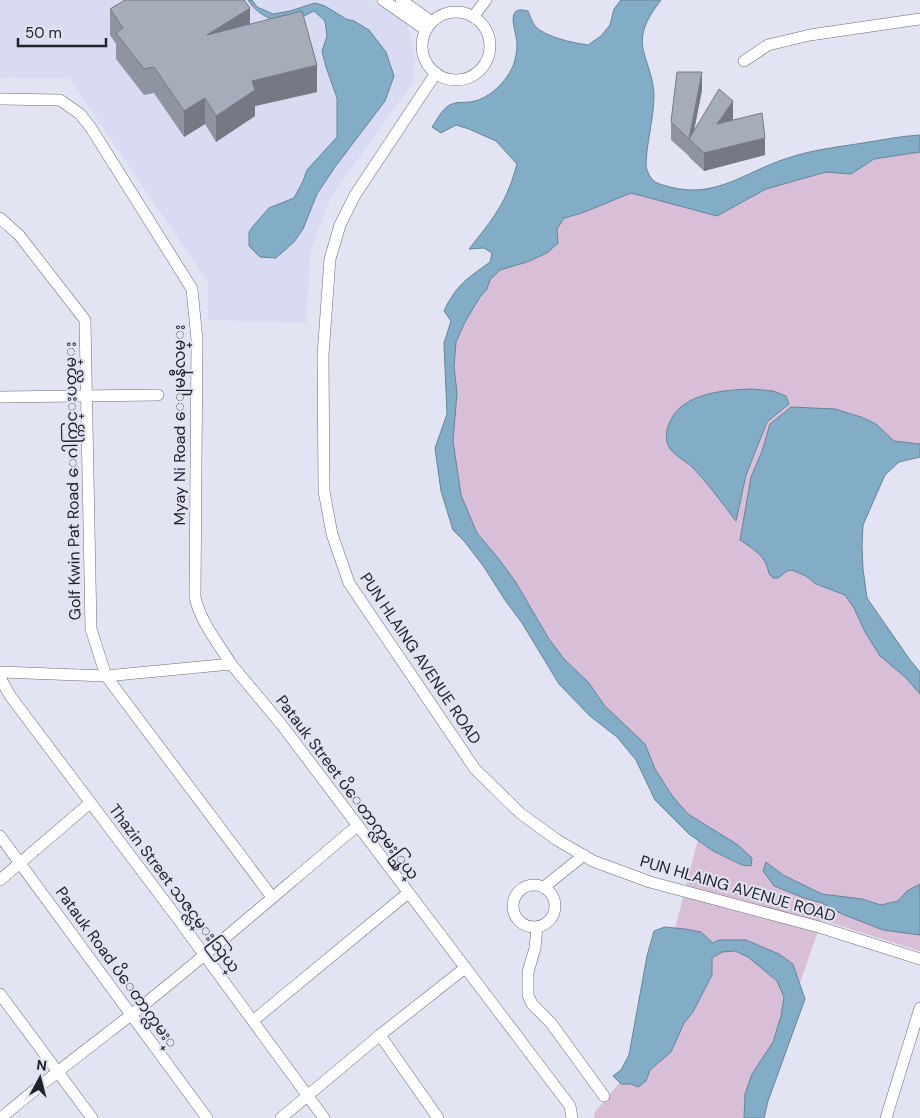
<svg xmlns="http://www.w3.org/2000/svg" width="920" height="1118" viewBox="0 0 920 1118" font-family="'DM Sans','Noto Sans Myanmar',sans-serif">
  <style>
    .built { fill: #d9dbf2 }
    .green { fill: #d8bed7 }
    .water { fill: #83adc7; stroke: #668498 }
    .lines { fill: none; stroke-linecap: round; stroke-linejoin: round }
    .minor-casing { stroke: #6b6c7a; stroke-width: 12 }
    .minor { stroke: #fff; stroke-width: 11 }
    .wall { fill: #8e95a1 }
    .shaded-wall { fill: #747983 }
    .building { fill: #a5adbb; stroke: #747983 }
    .labels { text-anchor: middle; stroke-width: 4; stroke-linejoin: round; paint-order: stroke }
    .street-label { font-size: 16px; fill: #222329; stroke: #e2e4f3 }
  </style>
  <rect width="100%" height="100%" fill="#e2e4f3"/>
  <path class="built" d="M 0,0 L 372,0 L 407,23 L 415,56 L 413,82 L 331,197 L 311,249 L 306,323 L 208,320 L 208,283 L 70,79 L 0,78 Z"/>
  <path class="green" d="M 920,146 L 920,451 L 870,456 L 849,581 L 920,683 L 920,951 L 822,920 L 765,1083 L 757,1118 L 594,1118 L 595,1112 L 643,1055 L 700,831 L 666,803 L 629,743 L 568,675 L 465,528 L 445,458 L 450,347 L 541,178 L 711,202 Z"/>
  <g class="water">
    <path d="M 248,0 L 252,0 L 257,7 L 273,14 L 290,11 L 315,3 L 325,6 L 346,19 L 354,21 L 369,30 L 386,52 L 394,76 L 385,101 L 335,167 L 317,194 L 303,229 L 294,242 L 276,258 L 260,257 L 249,246 L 249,232 L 254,225 L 269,208 L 294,198 L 303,181 L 307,170 L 337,137 L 337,98 L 326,67 L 322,51 L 327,36 L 325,21 L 314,11 C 307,14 299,20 292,21 C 273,23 258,15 248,0 Z"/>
    <path d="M 621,0 L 661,0 C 649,16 638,32 644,53 C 648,67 653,79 654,94 C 654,119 646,143 646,167 C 651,182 655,183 670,187 C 716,199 745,172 785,159 C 810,150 838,147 863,143 C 882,140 901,136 920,135 L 920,152 L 874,159 L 851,174 L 826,172 L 766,189 L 717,216 L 631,193 L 582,213 L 564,218 L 557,229 L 558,243 L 547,253 L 527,262 L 500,270 L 490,280 L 487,289 L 480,297 L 465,322 L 456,342 L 454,367 L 457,393 L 453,441 L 461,495 L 477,533 L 498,558 L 515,581 L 549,639 L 564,659 L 589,683 L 604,705 L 645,744 L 655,769 L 673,797 L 688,814 L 738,845 L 752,858 L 751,866 L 742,865 L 713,851 L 689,834 L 655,800 L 636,760 L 617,737 L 590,716 L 559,684 L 522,623 L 505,600 L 484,567 L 465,542 L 453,530 L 441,491 L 435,448 L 447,414 L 444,343 L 451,321 L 444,311 C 456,285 468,278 490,262 L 492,253 L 484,248 L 469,249 C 493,219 507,202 517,164 L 496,141 L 469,129 L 456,125 L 441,133 L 432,127 C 436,121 442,110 448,106 C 456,101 462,103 470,102 C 487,100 504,84 511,70 C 515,64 517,51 517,44 C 517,32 503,4 528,11 C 530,16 532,22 535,26 C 545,37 573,43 588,45 L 601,36 L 610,25 L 614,9 Z"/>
    <path d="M 752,389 L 773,391 L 786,396 L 789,404 L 767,422 L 746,475 L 736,521 C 722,503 708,483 692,467 C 686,461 673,455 669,447 C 665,440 666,431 669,424 C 680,393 723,390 752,389 Z"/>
    <path d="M 791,407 L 835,409 L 861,417 L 876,424 L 894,441 L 920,444 L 920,457 L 899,462 L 885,475 L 863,525 L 862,546 L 863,569 L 867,598 L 910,660 L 920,672 L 920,694 L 905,677 L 880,656 L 865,632 L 854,608 L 845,595 L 816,584 L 806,576 L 792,570 L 787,571 L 778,578 L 773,578 L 769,574 C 766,555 754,550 740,540 L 751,477 L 762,451 L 770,424 Z"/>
    <path d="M 766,862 L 783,875 L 822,894 L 862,899 L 881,905 L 898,901 L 907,891 L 920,884 L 920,935 L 883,930 L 842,914 L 822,903 L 804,898 L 774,886 L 763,871 Z"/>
    <path d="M 665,927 L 685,929 L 701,932 L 713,943 L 719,940 L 746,940 L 779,954 L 793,964 L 798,979 L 805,999 L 768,1101 L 764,1118 L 744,1118 L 745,1094 L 752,1074 L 773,1042 L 781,1016 L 784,997 L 777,981 L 748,957 L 735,951 L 722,952 L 712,958 L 712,975 L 693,1012 L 684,1023 L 671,1052 L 650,1070 L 646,1081 L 638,1087 L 631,1084 L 621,1084 L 613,1076 L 621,1070 L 629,1055 L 647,956 L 654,931 Z"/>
  </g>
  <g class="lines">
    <defs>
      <g id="minor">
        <path d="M 383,0 L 426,30"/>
        <path d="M 401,0 L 432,22"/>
        <circle cx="456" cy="46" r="34"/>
        <path d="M 473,17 L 486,0"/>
        <path d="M 744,61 L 768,45 L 810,35 L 920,19"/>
        <path d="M 436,73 L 355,195 L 340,225 L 330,259 L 323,355 L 324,491 L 332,534 L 349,583 L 475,769 L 520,813 L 557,840 L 593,861 L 650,882 L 819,927 L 920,959"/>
        <path d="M 0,99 L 60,100 L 80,114 L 91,128 L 192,289 L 197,340 L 195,597 C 200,621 218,643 231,664"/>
        <path d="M 0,218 L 19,235 L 85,320 L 91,629 L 106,676 L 272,897"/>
        <path d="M 0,397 L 158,395"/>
        <path d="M 0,672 L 106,676 L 231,664 L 281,724 L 570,1106 L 572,1118"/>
        <path d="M 0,678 L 11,697 L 178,919 L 324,1118"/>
        <path d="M 0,836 L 207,1118"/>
        <path d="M 0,880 L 90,803"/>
        <circle cx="534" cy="906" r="21"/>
        <path d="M 544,887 L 584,855"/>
        <path d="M 537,927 L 535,948 L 528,972 L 528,995 L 532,1004 L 551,1023 L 604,1096"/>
        <path d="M 0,994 L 92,1118"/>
        <path d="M 254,1020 L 408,893"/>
        <path d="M 380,1035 L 438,1118"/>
        <path d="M 1,1118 C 43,1082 87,1049 131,1015 C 208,954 282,889 357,826"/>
        <path d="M 281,1118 L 380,1035 L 465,968"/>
        <path d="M 886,1118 L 920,1008"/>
      </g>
    </defs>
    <use href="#minor" class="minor-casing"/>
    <use href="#minor" class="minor"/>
  </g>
  <g class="wall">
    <path d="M 110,9 L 250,24 L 317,92 L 255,106 L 255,116 L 216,142 L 205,124 L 184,137 L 154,93 L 144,95 L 116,59 L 116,44 L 110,35 Z"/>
    <path d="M 702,90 L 694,130 L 733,119 L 732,120 L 765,155 L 704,171 L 689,157 L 689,155 L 689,156 L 671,140 L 671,122 Z"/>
  </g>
  <g class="shaded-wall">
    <path d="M 250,8 L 250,34 L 207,35 Z"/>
    <path d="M 317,65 L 317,92 L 255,106 L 255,116 L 216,142 L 216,116 L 252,81 Z"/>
    <path d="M 702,72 L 702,90 L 692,141 L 689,139 L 689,156 L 689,139 Z"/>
    <path d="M 205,98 L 205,124 L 184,137 L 184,111 Z"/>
    <path d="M 733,101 L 733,119 L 717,142 L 717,124 Z"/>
    <path d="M 765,138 L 765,155 L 704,171 L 704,153 Z"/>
  </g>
  <g class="building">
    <path d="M 125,0 L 244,0 L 250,8 L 207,35 L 302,11 L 317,65 L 252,81 L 255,90 L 216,116 L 205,98 L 184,111 L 154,67 L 144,69 L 116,33 L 123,28 L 110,9 Z"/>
    <path d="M 677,72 L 702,72 L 689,139 L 671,122 Z"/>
    <path d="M 719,89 L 733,101 L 717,124 L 762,113 L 765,138 L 704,153 L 689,139 Z"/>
  </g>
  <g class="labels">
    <g class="street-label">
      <text transform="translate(179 425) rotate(-90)" y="6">Myay Ni Road ေျမနီလမ္း</text>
      <text transform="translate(72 481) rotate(-91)" y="6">Golf Kwin Pat Road ေဂါက္ကြင္းပတ္လမ္း</text>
      <text transform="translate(421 658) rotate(56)" y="6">PUN HLAING AVENUE ROAD</text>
      <text transform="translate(348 787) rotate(53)" y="6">Patauk Street ပိေတာက္လမး္သြယ္</text>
      <text transform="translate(175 888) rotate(53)" y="6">Thazin Street သဇင္လမ္းသြယ္</text>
      <text transform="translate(738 888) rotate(16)" y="6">PUN HLAING AVENUE ROAD</text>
      <text transform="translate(117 967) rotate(54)" y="6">Patauk Road ပိေတာက္လမး္</text>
    </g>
  </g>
  <g transform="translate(40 1078) rotate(7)" stroke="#e2e4f3" stroke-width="4" paint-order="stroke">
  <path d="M0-4L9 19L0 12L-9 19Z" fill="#222329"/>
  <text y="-8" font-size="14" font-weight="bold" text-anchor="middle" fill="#222329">N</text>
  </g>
  <path d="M18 38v8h88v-8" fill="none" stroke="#222329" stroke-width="2.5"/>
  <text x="25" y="38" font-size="15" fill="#222329" stroke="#e2e4f3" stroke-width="4" paint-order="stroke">50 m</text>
</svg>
